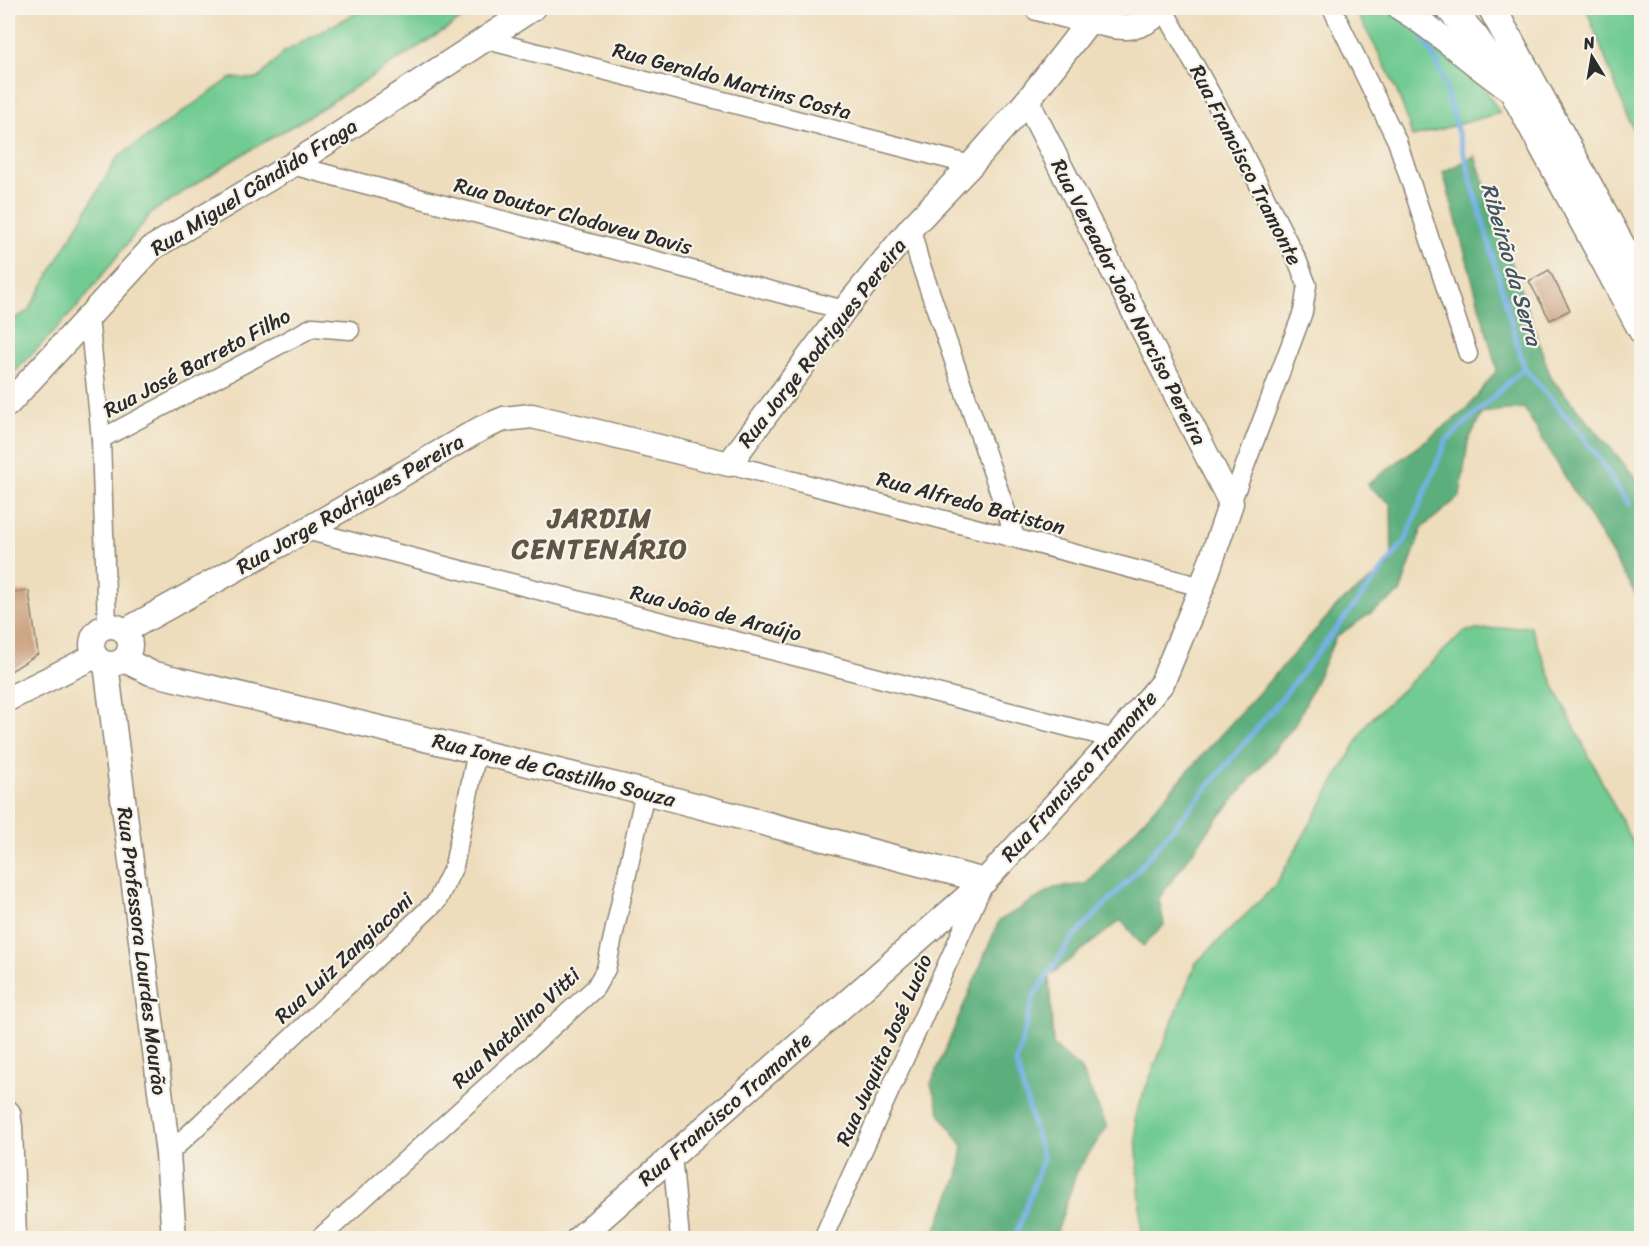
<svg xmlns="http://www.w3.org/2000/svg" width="1649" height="1246" viewBox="0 0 1649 1246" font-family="Sriracha,sans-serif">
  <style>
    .green { fill: #71cb92; stroke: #4e7b5e; stroke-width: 1.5 }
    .forest { fill: #5caf7c; stroke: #446d54; stroke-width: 1.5 }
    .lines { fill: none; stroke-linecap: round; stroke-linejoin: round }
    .stream { stroke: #76b0e6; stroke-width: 5 }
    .building { fill: #c99d7c }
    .street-casing { stroke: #8c8474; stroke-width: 21 }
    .secondary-casing { stroke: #8c8474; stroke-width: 27 }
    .primary-casing { stroke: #8c8474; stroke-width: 30 }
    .street { stroke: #fff; stroke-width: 18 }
    .secondary { stroke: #fff; stroke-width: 24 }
    .primary { stroke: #fff; stroke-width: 27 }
    .labels { text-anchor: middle; stroke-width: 4.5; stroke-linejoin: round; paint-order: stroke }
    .street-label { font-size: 21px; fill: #2b2b2b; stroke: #f7f3e8 }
    .water-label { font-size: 22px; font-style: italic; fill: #425363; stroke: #f7f3e8 }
    .district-label { font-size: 27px; font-weight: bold; letter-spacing: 1.5px; fill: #625347; stroke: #f7f3e8 }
  </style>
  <rect width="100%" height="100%" fill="#f7f3e8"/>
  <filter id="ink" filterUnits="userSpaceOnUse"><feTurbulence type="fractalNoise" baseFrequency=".0167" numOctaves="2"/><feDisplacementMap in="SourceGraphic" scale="12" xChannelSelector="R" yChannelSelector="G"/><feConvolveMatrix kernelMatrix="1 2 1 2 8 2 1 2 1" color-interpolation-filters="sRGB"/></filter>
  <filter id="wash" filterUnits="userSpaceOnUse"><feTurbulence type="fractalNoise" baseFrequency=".008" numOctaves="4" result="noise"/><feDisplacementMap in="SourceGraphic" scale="24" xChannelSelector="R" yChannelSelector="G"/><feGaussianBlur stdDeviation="1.35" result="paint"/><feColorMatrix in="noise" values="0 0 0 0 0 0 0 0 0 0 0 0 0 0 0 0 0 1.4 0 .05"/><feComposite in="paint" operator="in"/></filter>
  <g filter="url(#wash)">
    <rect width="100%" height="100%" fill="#eeddbc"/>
    <g class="green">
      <path d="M 365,8 L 479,8 L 308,117 L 238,157 L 152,212 L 78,306 L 8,379 L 8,323 L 28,311 L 117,158 L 231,78 L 258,79 L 284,52 Z"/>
      <path d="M 1095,8 L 1153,8 L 1144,14 L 1108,18 Z"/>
      <path d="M 1354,8 L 1432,8 L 1500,113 L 1412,137 C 1403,94 1375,46 1354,8 Z"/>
      <path d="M 1586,8 L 1641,8 L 1641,144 L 1630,123 Z"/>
      <path d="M 1530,626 L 1555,688 L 1641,860 L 1641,1238 L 1142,1238 L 1135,1115 L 1196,963 L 1275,886 L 1368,722 L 1465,631 Z"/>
    </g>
    <path class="forest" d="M 1475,156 L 1551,378 L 1641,484 L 1641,603 L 1524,408 L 1482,413 L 1468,442 L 1460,496 L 1422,528 L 1400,593 L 1336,637 L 1297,722 L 1210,828 L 1159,898 L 1164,925 L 1143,946 L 1121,920 L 1049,976 L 1053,1045 L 1081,1070 L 1107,1127 L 1077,1171 L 1055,1238 L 932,1238 L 958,1177 L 963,1146 L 941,1115 L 931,1084 L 999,921 L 1054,888 L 1086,884 L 1339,604 L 1392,564 L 1391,504 L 1367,485 L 1466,410 L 1497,370 L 1443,172 Z"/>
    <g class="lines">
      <g class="stream">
        <path d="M 1421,33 L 1440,69 L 1524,368 L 1584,437 L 1629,504"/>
        <path d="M 1015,1238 L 1043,1159 L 1016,1063 L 1034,996 L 1072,939 L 1127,882 L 1192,806 L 1282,698 L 1405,541 L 1446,441 L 1524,368"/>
      </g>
    </g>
    <g id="blocks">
      <g class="building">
        <path d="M 1549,270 L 1570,310 L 1550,320 L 1529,281 Z"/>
        <path d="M 29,591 L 38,654 L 8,673 L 8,593 Z"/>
      </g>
    </g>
  </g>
  <g filter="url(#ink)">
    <use href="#blocks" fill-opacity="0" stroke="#8c8474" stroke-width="1.5"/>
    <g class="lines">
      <defs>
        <g id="street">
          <path d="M 1163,8 L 1238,143 L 1298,262 L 1307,285 L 1303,312 L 1231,503"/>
          <path d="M 1332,8 L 1397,141 L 1468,354"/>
          <path d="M 483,39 L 971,165"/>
          <path d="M 292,165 L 844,310"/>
          <path d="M 911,228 L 919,260 L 1015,537"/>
          <path d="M 89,317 L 101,439 L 107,626"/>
          <path d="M 101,439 L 313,327 L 350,330"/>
          <path d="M 729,464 L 1202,587"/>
          <path d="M 306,530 L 1115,739"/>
          <path d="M 168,1154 L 437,901 L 454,866 L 477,751"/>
          <path d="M 672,1155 L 680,1238"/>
          <path d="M 320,1238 L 595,988 L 606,969 L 645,792"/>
          <path d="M 823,1238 L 983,885"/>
        </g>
        <g id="secondary">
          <path d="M 1037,8 L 1089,22"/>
          <path d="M 1085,8 L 1090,20 C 1119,30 1142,32 1163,8"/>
          <path d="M 1400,8 C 1438,31 1470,62 1506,87"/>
          <path d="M 8,404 L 152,248 L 292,165 L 533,8"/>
          <circle cx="111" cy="645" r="19"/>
          <path d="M 125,631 L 306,530 L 482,428 L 504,419 L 532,416 L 729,464 L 844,310 L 911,228 L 971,165 L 1027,101 L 1090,20"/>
          <path d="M 124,660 L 151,673 L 645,792 L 985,881"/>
          <path d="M 106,664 L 168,1154 L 174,1238"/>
          <path d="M 8,699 L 95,656"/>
          <path d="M 8,1113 L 10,1127 L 14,1238"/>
          <path d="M 579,1238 L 985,881 L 1115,739 L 1162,683 L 1202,587 L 1231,503 L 1027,101"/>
        </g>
        <g id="primary">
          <path d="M 1449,8 L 1474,36 L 1513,91 L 1642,330"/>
          <path d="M 1492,8 L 1642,284"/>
        </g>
      </defs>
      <use href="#street" class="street-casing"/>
      <use href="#secondary" class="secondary-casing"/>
      <use href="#primary" class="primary-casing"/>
      <use href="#street" class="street"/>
      <use href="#secondary" class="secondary"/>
      <use href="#primary" class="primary"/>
    </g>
  </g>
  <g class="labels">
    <g class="street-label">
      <text transform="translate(732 81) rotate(15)" y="7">Rua Geraldo Martins Costa</text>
      <text transform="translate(1246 165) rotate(63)" y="7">Rua Francisco Tramonte</text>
      <text transform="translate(254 187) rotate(-32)" y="7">Rua Miguel Cândido Fraga</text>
      <text transform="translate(573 216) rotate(15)" y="7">Rua Doutor Clodoveu Davis</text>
      <text transform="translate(1129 302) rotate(63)" y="7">Rua Vereador João Narciso Pereira</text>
      <text transform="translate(822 343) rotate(-52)" y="7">Rua Jorge Rodrigues Pereira</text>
      <text transform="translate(197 363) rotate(-28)" y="7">Rua José Barreto Filho</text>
      <text transform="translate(971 503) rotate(15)" y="7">Rua Alfredo Batiston</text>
      <text transform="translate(350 504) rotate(-30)" y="7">Rua Jorge Rodrigues Pereira</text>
      <text transform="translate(716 613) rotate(14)" y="7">Rua João de Araújo</text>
      <text transform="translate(554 770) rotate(14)" y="7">Rua Ione de Castilho Souza</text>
      <text transform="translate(1079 776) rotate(-48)" y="7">Rua Francisco Tramonte</text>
      <text transform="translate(142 951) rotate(83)" y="7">Rua Professora Lourdes Mourão</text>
      <text transform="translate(344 958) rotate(-43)" y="7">Rua Luiz Zangiaconi</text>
      <text transform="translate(516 1028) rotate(-43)" y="7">Rua Natalino Vitti</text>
      <text transform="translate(884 1050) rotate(-66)" y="7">Rua Juquita José Lucio</text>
      <text transform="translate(725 1109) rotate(-41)" y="7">Rua Francisco Tramonte</text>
    </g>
    <g class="water-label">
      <text transform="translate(1512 264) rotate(74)" y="8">Ribeirão da Serra</text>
    </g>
    <g class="district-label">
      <text x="600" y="527">JARDIM<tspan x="600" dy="31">CENTENÁRIO</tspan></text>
    </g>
  </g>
  <rect width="1649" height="1246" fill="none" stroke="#f7f3e8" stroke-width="30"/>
  <g transform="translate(1592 57) rotate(349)" stroke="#f7f3e8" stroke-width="4.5" paint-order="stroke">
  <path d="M0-4.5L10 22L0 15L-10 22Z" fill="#2b2b2b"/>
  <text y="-9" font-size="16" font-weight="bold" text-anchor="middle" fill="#2b2b2b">N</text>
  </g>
</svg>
